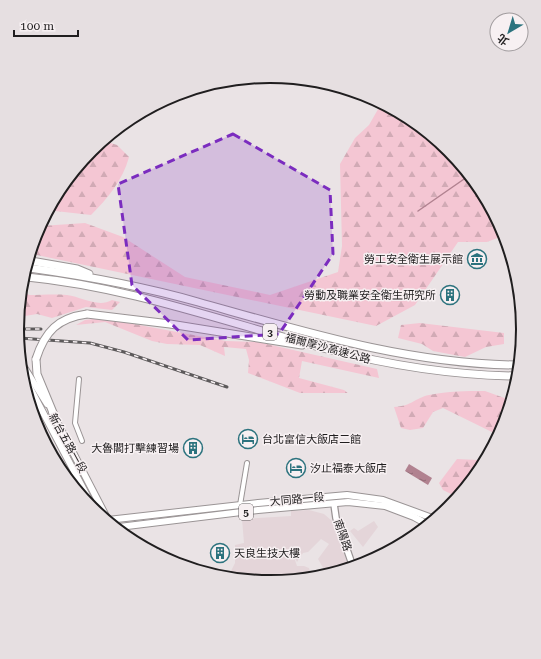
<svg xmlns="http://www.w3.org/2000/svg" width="541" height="659" viewBox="0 0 541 659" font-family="'Roboto Serif','Noto Sans TC',serif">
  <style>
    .built { fill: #e4d5d9 }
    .forest { fill: url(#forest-firs) }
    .water { fill: url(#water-ripples) }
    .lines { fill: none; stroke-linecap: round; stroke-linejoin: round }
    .stream { stroke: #b18290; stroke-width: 1.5 }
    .street-casing { stroke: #9a9495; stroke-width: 6 }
    .secondary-casing { stroke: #9a9495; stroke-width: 8 }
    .primary-casing { stroke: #9a9495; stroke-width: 8 }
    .highway-casing { stroke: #9a9495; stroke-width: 9 }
    .street { stroke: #fff; stroke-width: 4 }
    .secondary { stroke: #fff; stroke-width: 5.5 }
    .primary { stroke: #fff; stroke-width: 6 }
    .highway { stroke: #fff; stroke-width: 7 }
    .rail-casing { stroke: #5d5a5b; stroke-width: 3 }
    .rail { stroke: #f7f0f2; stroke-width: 1.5; stroke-dasharray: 4.5; stroke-linecap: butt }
    .highway-bridge-casing { stroke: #9a9495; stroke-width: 9; stroke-linecap: butt }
    .highway-bridge { stroke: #fff; stroke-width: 7 }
    .marked { fill: #7b2cbf; fill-opacity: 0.2; stroke: #7b2cbf; stroke-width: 3; stroke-dasharray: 8 5; stroke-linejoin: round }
    .labels { text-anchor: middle; stroke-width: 3; stroke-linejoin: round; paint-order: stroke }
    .shield { fill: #f7f0f2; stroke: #605d5e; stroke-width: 1 }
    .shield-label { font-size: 10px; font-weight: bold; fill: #201e1f }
    .poi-label { font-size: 11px; fill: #201e1f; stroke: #f7f0f2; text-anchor: end }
    .street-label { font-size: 11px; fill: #201e1f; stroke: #f7f0f2 }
    .rim { fill: none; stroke: #201e1f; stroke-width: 2 }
  </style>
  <defs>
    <pattern id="forest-firs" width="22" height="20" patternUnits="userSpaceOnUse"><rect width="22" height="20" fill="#f4c6d3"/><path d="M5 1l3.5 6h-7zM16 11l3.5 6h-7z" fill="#d1aab5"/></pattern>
    <pattern id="water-ripples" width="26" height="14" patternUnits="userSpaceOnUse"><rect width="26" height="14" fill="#b18290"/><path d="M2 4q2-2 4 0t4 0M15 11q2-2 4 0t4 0" fill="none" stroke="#906a75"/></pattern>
  </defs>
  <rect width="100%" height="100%" fill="#eae3e5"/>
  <g class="built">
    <path d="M 309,510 L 324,514 L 332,521 L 349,567 L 323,572 L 325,571 L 318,559 L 329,544 L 321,539 L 308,552 L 303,553 L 297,562 L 293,554 L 297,566 L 304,566 L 309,568 L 311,575 L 270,583 L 229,575 L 235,563 L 235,545 L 244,543 L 242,519 L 291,516 L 291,511 Z"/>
    <path d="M 374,521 L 378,527 L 363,547 L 350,531 L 354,528 L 358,531 Z"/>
  </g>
  <g class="forest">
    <path d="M 381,104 L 450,150 L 505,235 L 487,242 L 458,242 L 415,305 L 376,326 L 32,254 L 36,232 L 41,226 L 85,223 L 123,237 L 185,277 L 270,295 L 338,272 L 342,246 L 340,164 L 355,138 L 369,125 Z"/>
    <path d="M 104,141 L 117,145 L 129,157 C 123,180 107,199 91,215 L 55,211 L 54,206 L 91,150 Z"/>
    <path d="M 25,292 L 29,295 C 41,295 54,294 67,295 C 82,297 98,308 112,300 L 120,302 L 112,310 L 86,307 L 52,318 L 37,314 L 19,317 Z"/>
    <path d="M 101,318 L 226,341 L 258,342 L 377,369 L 379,378 L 302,361 L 299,378 L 344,390 L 348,393 L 300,393 L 248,373 L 249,360 L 246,349 L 224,347 L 225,356 L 200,345 L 167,344 L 152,341 L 105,322 L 76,325 L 85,320 Z"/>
    <path d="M 420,323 L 504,333 L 504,344 L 486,347 L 465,357 L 433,351 L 422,344 L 398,338 L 401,325 Z"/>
    <path d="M 485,391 L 510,400 L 505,427 L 457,497 L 443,490 L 439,483 L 457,459 L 478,460 L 498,435 L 443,408 L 433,412 L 423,428 L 410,430 L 401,428 L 394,407 C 412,406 415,398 429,395 C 448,391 466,391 485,391 Z"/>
  </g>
  <path class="water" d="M 409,464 L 432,478 L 428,485 L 405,471 Z"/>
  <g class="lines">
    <path class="stream" d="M 418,211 L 467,177"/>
    <defs>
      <g id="street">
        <path d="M 79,379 L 75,423 L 82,441"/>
        <path d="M 240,505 L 247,463"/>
      </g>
      <path id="secondary" d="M 334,504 L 336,518 L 353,567"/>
      <g id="primary">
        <path d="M 24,367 L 47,404"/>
        <path d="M 28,384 L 95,511"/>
        <path d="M 52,412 L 108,520"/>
        <path d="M 108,520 L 258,503 L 347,495 L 383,500 L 435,519"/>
        <path d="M 119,527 L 258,510 L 348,502 L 385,506 L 414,517 L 427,524"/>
      </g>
      <g id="highway">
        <path d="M 31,261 L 77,269 L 89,274"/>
        <path d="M 29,268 C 86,276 142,286 198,302 C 302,331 407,364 517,365"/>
        <path d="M 27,277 C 130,287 227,323 327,349 C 388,365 452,375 515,376"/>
        <path d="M 87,314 L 170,324 L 302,345"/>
        <path d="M 36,359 L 37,374 L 54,415"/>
      </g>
    </defs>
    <use href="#street" class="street-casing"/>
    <use href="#secondary" class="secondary-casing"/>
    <use href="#primary" class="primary-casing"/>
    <use href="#highway" class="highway-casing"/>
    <use href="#street" class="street"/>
    <use href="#secondary" class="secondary"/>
    <use href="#primary" class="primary"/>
    <use href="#highway" class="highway"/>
    <defs>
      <g id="rail">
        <path d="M 17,329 L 41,329"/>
        <path d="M 19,338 L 90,343 L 124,352 L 227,387"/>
      </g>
    </defs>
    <use href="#rail" class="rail-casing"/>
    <use href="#rail" class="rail"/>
    <defs>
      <path id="highway-bridge" d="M 36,359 C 45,331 58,318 87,314"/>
    </defs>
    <use href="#highway-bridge" class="highway-bridge-casing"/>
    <use href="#highway-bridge" class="highway-bridge"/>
  </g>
  <path class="marked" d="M 233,134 L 330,190 L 333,254 L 279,334 L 188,340 L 132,285 L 118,184 Z"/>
  <defs>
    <symbol id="museum-ring" viewBox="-11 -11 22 22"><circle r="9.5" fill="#f7f0f2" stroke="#2c737e" stroke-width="1.5"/><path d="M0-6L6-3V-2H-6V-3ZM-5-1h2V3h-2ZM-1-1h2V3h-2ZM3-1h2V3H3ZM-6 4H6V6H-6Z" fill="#2c737e"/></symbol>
    <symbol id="building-ring" viewBox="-11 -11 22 22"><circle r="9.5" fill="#f7f0f2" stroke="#2c737e" stroke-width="1.5"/><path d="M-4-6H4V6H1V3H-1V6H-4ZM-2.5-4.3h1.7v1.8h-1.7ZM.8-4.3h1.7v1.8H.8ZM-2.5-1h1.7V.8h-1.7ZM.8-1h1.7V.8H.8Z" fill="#2c737e"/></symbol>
    <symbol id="hotel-ring" viewBox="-11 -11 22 22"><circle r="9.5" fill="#f7f0f2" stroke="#2c737e" stroke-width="1.5"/><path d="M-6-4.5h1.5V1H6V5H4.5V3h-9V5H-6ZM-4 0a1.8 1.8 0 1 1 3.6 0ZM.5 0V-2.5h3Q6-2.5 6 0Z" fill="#2c737e"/></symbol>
  </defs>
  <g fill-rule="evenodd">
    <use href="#museum-ring" x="466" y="248" width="22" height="22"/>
    <use href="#building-ring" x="439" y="284" width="22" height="22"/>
    <use href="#hotel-ring" x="237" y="428" width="22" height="22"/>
    <use href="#building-ring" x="182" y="437" width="22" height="22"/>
    <use href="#hotel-ring" x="285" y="457" width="22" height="22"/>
    <use href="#building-ring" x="209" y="542" width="22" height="22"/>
  </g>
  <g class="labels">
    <g class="shield">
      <rect x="263" y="324" width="14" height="16" rx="3"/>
      <rect x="239" y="504" width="14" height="16" rx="3"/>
    </g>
    <g class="shield-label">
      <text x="270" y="336">3</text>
      <text x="246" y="516">5</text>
    </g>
    <g class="poi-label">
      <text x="463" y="263">勞工安全衛生展示館</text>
      <text x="436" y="299">勞動及職業安全衛生研究所</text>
      <text x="262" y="443" text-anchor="start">台北富信大飯店二館</text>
      <text x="179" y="452">大魯閣打擊練習場</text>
      <text x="310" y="472" text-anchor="start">汐止福泰大飯店</text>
      <text x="234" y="557" text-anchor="start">天良生技大樓</text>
    </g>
    <g class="street-label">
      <text transform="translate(328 348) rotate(15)" y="4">福爾摩沙高速公路</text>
      <text transform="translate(68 443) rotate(61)" y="4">新台五路一段</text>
      <text transform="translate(297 499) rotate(-5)" y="4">大同路一段</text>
      <text transform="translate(343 535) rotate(71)" y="4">南陽路</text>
    </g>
  </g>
  <path d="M0 0H541V659H0ZM24 329a246 246 0 1 1 492 0a246 246 0 1 1-492 0Z" fill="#e6dfe1" fill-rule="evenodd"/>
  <path class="rim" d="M24 329a246 246 0 1 1 492 0a246 246 0 1 1-492 0Z"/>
  <g transform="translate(509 32) rotate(218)"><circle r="19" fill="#f7f0f2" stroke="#a19c9e"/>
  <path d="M0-3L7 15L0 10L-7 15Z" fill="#2c737e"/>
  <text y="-6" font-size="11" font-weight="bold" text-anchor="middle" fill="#201e1f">北</text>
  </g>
  <path d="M14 30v6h64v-6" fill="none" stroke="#201e1f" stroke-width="2"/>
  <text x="20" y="30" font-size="12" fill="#201e1f" stroke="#f7f0f2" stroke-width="3" paint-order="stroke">100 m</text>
</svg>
